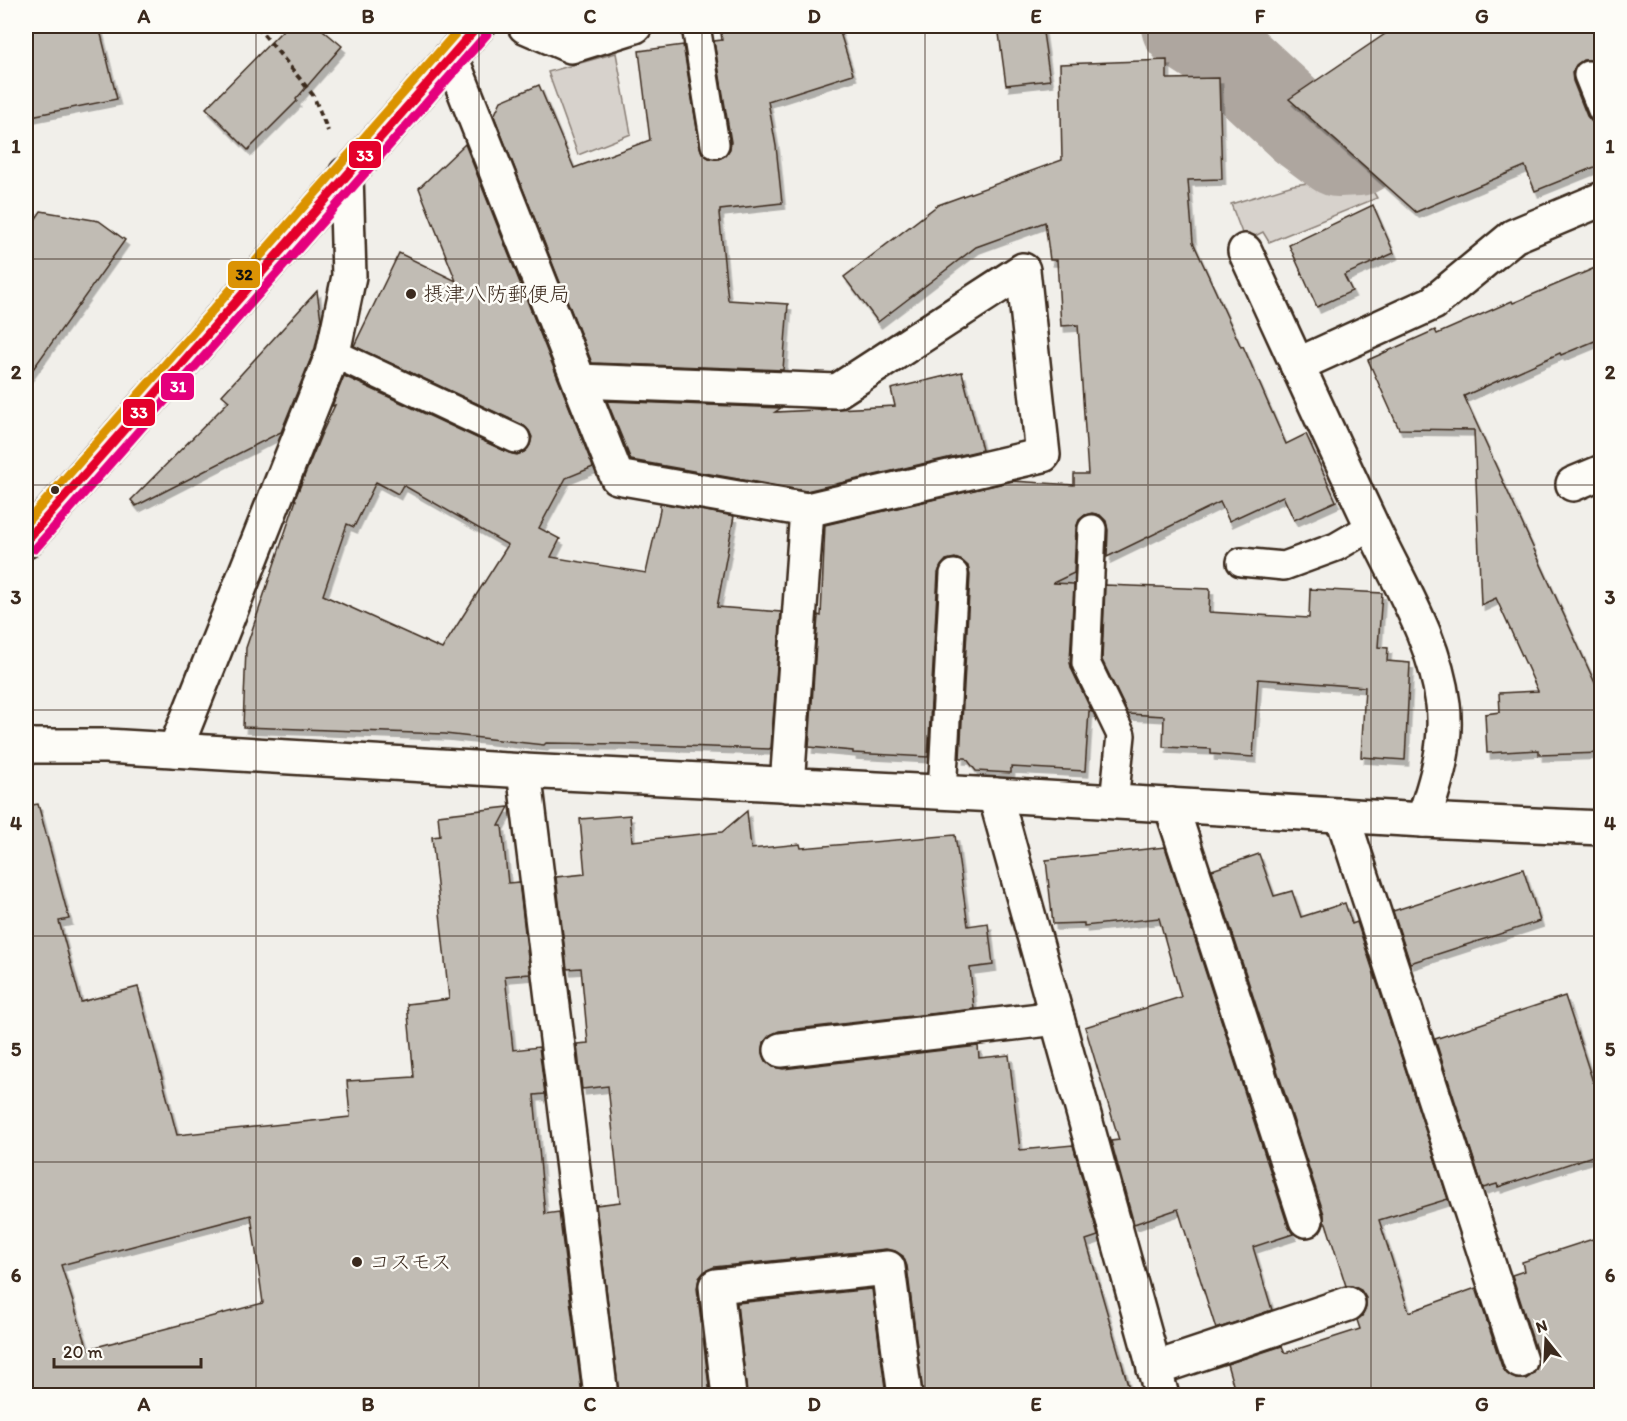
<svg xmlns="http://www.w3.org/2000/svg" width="1627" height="1421" viewBox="0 0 1627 1421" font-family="Itim,'Klee One',sans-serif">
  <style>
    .green { fill: #d7d2cc; stroke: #897e75; stroke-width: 1.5 }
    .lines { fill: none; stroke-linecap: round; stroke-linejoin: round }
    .river { stroke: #aea69f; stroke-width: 88 }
    .building { fill: #c1bcb4; stroke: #3b2a1e; stroke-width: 1.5; fill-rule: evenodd; filter: url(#shadow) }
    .lane-casing { stroke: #3b2a1e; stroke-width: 32 }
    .street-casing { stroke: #3b2a1e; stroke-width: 38 }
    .primary-casing { stroke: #3b2a1e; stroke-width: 38 }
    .path { stroke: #3b2a1e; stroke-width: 4; stroke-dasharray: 6 4.5; stroke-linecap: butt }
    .lane { stroke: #fdfcf7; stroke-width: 27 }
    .street { stroke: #fdfcf7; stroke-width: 33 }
    .primary { stroke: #fdfcf7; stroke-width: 33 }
    .bus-1-casing { stroke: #fdfcf7; stroke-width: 14 }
    .bus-2-casing { stroke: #fdfcf7; stroke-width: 14 }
    .bus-3-casing { stroke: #fdfcf7; stroke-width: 14 }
    .bus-1 { stroke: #e4002b; stroke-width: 9 }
    .bus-2 { stroke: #e5007d; stroke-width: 9 }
    .bus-3 { stroke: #db9304; stroke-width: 9 }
    .grid { fill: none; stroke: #3b2a1e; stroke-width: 1.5; stroke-opacity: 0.55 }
    .poi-dot { fill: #3b2a1e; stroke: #fdfcf7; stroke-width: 2 }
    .labels { text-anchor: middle; stroke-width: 5; stroke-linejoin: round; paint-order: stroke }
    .poi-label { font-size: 21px; fill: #3b2a1e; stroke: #fdfcf7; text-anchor: start }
    .line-badge { stroke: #fdfcf7; stroke-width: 2 }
    .badge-label { font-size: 16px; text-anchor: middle; font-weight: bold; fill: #fff }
    .pale-badge-label { font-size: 16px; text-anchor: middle; font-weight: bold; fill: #111 }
    .neatline { fill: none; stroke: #3b2a1e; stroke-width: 2 }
    .grid-label { font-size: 20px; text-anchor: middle; font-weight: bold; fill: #3b2a1e }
  </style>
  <defs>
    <filter id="shadow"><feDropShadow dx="3.5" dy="6" stdDeviation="0" flood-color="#0004"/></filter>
  </defs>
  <rect width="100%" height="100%" fill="#f1efea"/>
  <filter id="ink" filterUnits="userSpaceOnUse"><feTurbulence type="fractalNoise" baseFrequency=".0167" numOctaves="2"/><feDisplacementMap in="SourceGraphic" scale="12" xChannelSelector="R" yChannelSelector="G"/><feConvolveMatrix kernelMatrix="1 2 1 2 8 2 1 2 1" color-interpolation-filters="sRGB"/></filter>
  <g filter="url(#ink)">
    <g class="green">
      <path d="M 616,53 L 631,134 L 578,155 L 548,72 Z"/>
      <path d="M 1364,176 L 1377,198 L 1269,242 L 1263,232 L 1245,241 L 1231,204 L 1293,185 Z"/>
    </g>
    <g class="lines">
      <path class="river" d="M 1185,26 L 1213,44 L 1303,127 L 1338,153 L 1358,152 L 1551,26"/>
    </g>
    <g class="building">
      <path d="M 26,26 L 99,26 L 117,99 L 26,117 Z"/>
      <path d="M 287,26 L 318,26 L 342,46 L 296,99 L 297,101 L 248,150 L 206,108 Z"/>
      <path d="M 720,26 L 838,26 L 853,74 L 768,101 L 776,146 L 782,203 L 720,210 L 720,213 L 719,213 L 728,300 L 788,304 L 783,370 L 592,363 L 494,116 L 501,101 L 539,85 L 574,168 L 650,140 L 639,51 L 683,45 L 700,147 L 702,153 L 709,158 L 718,159 L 725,156 L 730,149 L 731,142 L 714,41 L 722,40 Z"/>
      <path d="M 998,26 L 1042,26 L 1050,80 L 1006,85 Z"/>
      <path d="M 1397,26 L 1602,26 L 1602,68 L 1597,62 L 1591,60 L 1583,60 L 1576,65 L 1572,73 L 1573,81 L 1587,116 L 1593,123 L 1602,125 L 1602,164 L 1535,191 L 1525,166 L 1416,212 L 1289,99 Z"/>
      <path d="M 1167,60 L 1167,79 L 1219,78 L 1222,179 L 1188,180 L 1193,242 L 1241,347 L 1243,346 L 1286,444 L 1306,434 L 1336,501 L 1294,520 L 1283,496 L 1229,521 L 1220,502 L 1107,557 L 1108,530 L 1106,521 L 1100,515 L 1092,513 L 1085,515 L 1079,520 L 1076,528 L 1074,573 L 1053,583 L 1074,584 L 1070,663 L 1072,670 L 1092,712 L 1089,711 L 1085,771 L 1011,767 L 1011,773 L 976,771 L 966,758 L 960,758 L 970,575 L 968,566 L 962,561 L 955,558 L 946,560 L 941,566 L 938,573 L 928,757 L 853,753 L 853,751 L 809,747 L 818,615 L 821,616 L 825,525 L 1013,481 L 1074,485 L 1074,474 L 1088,474 L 1078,325 L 1061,326 L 1057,260 L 1050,260 L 1045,222 L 976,247 L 878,322 L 844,277 L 938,205 L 1062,160 L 1060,64 Z"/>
      <path d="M 465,144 L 593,467 L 566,478 L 539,528 L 560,539 L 551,557 L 646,573 L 660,510 L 660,503 L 734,516 L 717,607 L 781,612 L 771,748 L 769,749 L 624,744 L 546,743 L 544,745 L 445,734 L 243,727 L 246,648 L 296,500 L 295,499 L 321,435 L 335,405 L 332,406 L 344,376 L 509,453 L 517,455 L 524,452 L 530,445 L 532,437 L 529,431 L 523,425 L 354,346 L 399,253 L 456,281 L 419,188 ZM 376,482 L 398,494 L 403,485 L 508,545 L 442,649 L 323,595 L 347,524 L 354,527 Z"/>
      <path d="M 1373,205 L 1394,253 L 1344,275 L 1352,291 L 1317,307 L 1289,245 Z"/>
      <path d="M 41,211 L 99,221 L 125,240 L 26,379 L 26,233 Z"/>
      <path d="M 1602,265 L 1602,338 L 1561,355 L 1560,353 L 1464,396 L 1600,694 L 1602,753 L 1539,755 L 1539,750 L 1487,753 L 1485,714 L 1500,712 L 1499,693 L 1538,691 L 1496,598 L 1481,605 L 1474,430 L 1399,429 L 1368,360 L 1435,330 L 1437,334 L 1512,301 L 1513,303 Z"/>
      <path d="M 317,291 L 321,320 L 315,348 L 281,432 L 136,506 L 131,500 L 229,401 L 222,395 Z"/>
      <path d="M 962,372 L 982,450 L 806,491 L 631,460 L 607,401 L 781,408 L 775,412 L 895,406 L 891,389 Z"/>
      <path d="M 1105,585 L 1210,589 L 1209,612 L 1309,618 L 1310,589 L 1382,593 L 1378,647 L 1388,648 L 1387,661 L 1410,663 L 1405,760 L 1361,757 L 1365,687 L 1258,679 L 1253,757 L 1211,754 L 1211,749 L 1163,747 L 1164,716 L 1128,714 L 1102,660 Z"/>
      <path d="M 38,804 L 69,919 L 59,921 L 81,1002 L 138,987 L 177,1135 L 350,1117 L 347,1081 L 414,1077 L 407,1004 L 449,999 L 432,837 L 440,836 L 438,815 L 509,807 L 499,826 L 502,826 L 508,883 L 519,882 L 530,974 L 505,976 L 513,1050 L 539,1047 L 545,1094 L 534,1095 L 545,1214 L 559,1212 L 582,1395 L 26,1395 L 26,806 ZM 251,1215 L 263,1303 L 88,1349 L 61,1265 Z"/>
      <path d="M 747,811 L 751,849 L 800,844 L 801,848 L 955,835 L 968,926 L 988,923 L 993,965 L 970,968 L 974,1009 L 779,1031 L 770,1035 L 764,1042 L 763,1053 L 766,1061 L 773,1067 L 783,1069 L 978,1046 L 979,1058 L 1009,1055 L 1020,1150 L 1073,1145 L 1098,1236 L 1086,1240 L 1131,1395 L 923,1395 L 907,1266 L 903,1256 L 895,1251 L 886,1249 L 714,1267 L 705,1271 L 699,1278 L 697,1288 L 710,1395 L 619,1395 L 596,1205 L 620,1202 L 608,1086 L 582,1089 L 577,1044 L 588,1043 L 581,968 L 567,969 L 556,877 L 585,874 L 580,819 L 630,815 L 632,841 L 722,832 Z"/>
      <path d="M 1165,847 L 1288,1226 L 1293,1234 L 1253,1247 L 1272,1310 L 1216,1329 L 1178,1209 L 1134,1224 L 1111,1141 L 1119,1140 L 1085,1027 L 1181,997 L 1159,918 L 1084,926 L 1084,923 L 1053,924 L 1046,860 Z"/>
      <path d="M 1259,854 L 1274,896 L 1292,891 L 1301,917 L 1345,903 L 1352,924 L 1357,922 L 1448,1199 L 1379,1220 L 1409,1312 L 1476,1288 L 1502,1367 L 1507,1374 L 1516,1379 L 1526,1379 L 1534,1373 L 1538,1365 L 1538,1356 L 1512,1275 L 1524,1271 L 1522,1262 L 1602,1236 L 1602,1395 L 1236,1395 L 1227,1364 L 1282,1346 L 1285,1353 L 1360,1329 L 1357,1320 L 1362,1316 L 1366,1307 L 1366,1298 L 1361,1290 L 1352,1286 L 1346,1286 L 1326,1223 L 1324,1223 L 1324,1214 L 1212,870 Z"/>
      <path d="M 1523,869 L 1540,921 L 1410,963 L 1393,911 Z"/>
      <path d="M 1565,996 L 1593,1082 L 1602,1081 L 1602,1153 L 1498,1187 L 1497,1184 L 1483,1188 L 1435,1039 Z"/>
      <path d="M 872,1289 L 886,1395 L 747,1395 L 737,1303 Z"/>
    </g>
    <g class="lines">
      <defs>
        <g id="lane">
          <path d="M 696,26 L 715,144"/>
          <path d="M 1588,75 L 1602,110"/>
          <path d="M 333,353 L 516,439"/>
          <path d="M 1092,529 L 1086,663 L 1121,735 L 1114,802"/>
          <path d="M 1241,562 L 1284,566 L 1336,547 L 1372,526"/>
          <path d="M 942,793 L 954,574"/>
        </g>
        <g id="street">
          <path d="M 525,26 L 571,46 L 635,26"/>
          <path d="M 451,57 L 617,477 L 807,510 L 1043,455 L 1023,270 L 837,391 L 579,381"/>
          <path d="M 1245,251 C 1287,342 1328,433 1371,524 C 1398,582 1435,639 1443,704 C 1448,744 1436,783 1423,820"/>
          <path d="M 1297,365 L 1433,303 L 1514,236 L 1602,199"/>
          <path d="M 1573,484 L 1602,472"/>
          <path d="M 26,746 L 106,746 L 524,771 L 995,795 L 1423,820 L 1602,828"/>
          <path d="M 175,750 L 333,353 L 349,276 L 346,174"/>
          <path d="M 524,771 L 601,1396"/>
          <path d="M 787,785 L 807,510"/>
          <path d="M 995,795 L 1162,1396"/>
          <path d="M 1171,805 L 1306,1220"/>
          <path d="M 1342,815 L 1520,1361"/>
          <path d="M 781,1050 L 1057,1018"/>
          <path d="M 1154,1369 L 1348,1304"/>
          <path d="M 729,1396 L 716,1286 L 888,1268 L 905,1396"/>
        </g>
        <path id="primary" d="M 26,541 L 478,26"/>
      </defs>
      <use href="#lane" class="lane-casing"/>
      <use href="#street" class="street-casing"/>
      <use href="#primary" class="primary-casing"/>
      <path class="path" d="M 257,26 L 313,95 L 328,131"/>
      <use href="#lane" class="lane"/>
      <use href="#street" class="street"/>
      <use href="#primary" class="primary"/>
      <defs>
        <path id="bus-1" d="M 26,541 L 478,26"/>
        <path id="bus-2" d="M 35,549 L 487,34"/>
        <path id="bus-3" d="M 26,523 L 462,26"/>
      </defs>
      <use href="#bus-1" class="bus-1-casing"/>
      <use href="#bus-2" class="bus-2-casing"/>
      <use href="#bus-3" class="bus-3-casing"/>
      <use href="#bus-1" class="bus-1"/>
      <use href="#bus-2" class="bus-2"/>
      <use href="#bus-3" class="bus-3"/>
    </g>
  </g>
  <path class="grid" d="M 256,26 L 256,1396M 479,26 L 479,1396M 702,26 L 702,1396M 925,26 L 925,1396M 1148,26 L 1148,1396M 1371,26 L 1371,1396M 26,259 L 1602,259M 26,485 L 1602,485M 26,710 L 1602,710M 26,936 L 1602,936M 26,1162 L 1602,1162"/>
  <g class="poi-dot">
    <circle cx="411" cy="294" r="6"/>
    <circle cx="55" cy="490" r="5"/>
    <circle cx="357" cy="1262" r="6"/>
  </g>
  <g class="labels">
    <g class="poi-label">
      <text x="423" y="301">摂津八防郵便局</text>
      <text x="369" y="1269">コスモス</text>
    </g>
  </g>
  <g class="line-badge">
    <rect x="348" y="140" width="34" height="29" rx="6" fill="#e4002b"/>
    <rect x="227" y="260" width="34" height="29" rx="6" fill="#db9304"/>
    <rect x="160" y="372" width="35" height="29" rx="6" fill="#e5007d"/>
    <rect x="122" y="398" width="34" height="29" rx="6" fill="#e4002b"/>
  </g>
  <g class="badge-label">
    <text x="365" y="161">33</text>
    <text x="178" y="392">31</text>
    <text x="139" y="418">33</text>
  </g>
  <g class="pale-badge-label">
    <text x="244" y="280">32</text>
  </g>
  <rect width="1627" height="1421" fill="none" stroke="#fdfcf7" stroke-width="66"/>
  <g transform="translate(1546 1340) rotate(342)" stroke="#fdfcf7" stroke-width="4.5" paint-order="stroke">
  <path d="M0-4.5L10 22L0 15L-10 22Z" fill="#3b2a1e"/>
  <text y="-9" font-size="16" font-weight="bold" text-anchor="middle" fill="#3b2a1e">N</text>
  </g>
  <path d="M54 1358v9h147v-9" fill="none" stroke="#3b2a1e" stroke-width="3"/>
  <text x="63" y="1358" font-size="18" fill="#3b2a1e" stroke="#fdfcf7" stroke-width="4.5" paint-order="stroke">20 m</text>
  <rect x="33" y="33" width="1561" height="1355" class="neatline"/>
  <g class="grid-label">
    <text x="144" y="23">A</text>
    <text x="368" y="23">B</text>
    <text x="590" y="23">C</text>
    <text x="814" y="23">D</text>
    <text x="1036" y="23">E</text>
    <text x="1260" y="23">F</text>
    <text x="1482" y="23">G</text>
    <text x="16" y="153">1</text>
    <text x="1610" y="153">1</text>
    <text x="16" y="379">2</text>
    <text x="1610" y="379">2</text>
    <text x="16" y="604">3</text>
    <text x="1610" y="604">3</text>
    <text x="16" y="830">4</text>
    <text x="1610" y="830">4</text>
    <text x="16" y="1056">5</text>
    <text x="1610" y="1056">5</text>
    <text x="16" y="1282">6</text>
    <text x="1610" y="1282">6</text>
    <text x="144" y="1411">A</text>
    <text x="368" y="1411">B</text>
    <text x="590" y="1411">C</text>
    <text x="814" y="1411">D</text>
    <text x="1036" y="1411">E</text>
    <text x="1260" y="1411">F</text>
    <text x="1482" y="1411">G</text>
  </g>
</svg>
